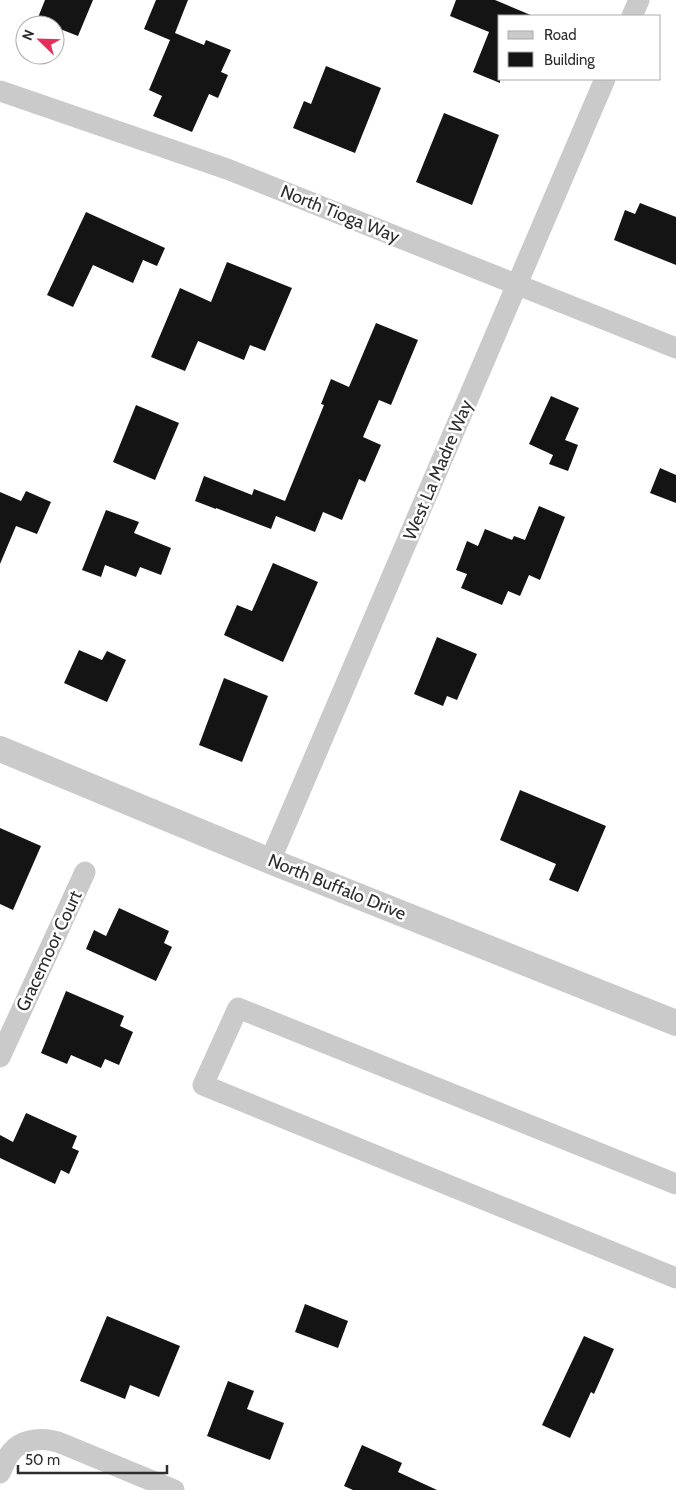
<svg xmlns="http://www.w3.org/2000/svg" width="676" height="1490" viewBox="0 0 676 1490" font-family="Cabin,sans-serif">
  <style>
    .building { fill: #141414 }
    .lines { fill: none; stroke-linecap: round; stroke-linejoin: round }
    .minor { stroke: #cacaca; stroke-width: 21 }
    .tertiary { stroke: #cacaca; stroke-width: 26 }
    .labels { text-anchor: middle; stroke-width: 5; stroke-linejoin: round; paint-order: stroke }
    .street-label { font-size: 18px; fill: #2d2d2d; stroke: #fff }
  </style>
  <rect width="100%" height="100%" fill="#fff"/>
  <g class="building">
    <path d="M 45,0 L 93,0 L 78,36 L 55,27 L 55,25 L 35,25 Z"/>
    <path d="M 156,0 L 188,0 L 175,33 L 204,45 L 206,40 L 231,50 L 221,72 L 228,75 L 218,98 L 209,94 L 192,132 L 153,116 L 162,96 L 149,90 L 170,40 L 144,29 Z"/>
    <path d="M 456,0 L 495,0 L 533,16 L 500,16 L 500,83 L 473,72 L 489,32 L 450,16 Z"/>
    <path d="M 326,66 L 381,88 L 355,153 L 293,128 L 304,101 L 311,104 Z"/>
    <path d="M 444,113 L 499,135 L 472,205 L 416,182 Z"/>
    <path d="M 640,203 L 676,217 L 676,265 L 614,240 L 625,210 L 635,214 Z"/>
    <path d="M 86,212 L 165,248 L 157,266 L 143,260 L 133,283 L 93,265 L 73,307 L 47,295 Z"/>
    <path d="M 227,262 L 292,288 L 265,351 L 250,345 L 244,360 L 198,341 L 185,371 L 151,357 L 180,288 L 211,302 Z"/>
    <path d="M 376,323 L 418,340 L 391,405 L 379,400 L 363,437 L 381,445 L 365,482 L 359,479 L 342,520 L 323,512 L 315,532 L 276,516 L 271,529 L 216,508 L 216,509 L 195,501 L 204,476 L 252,495 L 254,489 L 285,501 L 324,405 L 321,404 L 331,379 L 349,387 Z"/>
    <path d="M 551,396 L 579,408 L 565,440 L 578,445 L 568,471 L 549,464 L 553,455 L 529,444 Z"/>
    <path d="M 136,405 L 179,423 L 155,480 L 113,462 Z"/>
    <path d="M 660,468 L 676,475 L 676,503 L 650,493 Z"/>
    <path d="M 26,491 L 51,502 L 37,534 L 16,526 L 0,564 L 0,492 L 21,501 Z"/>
    <path d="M 539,506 L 565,517 L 540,580 L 529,575 L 520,596 L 508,591 L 502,605 L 461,588 L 467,574 L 456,570 L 467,541 L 478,546 L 485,529 L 512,540 L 514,536 L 525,540 Z"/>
    <path d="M 106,510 L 139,522 L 134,533 L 171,548 L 161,575 L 140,567 L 136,577 L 105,565 L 101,577 L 82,570 Z"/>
    <path d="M 273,563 L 318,582 L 283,662 L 224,635 L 237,605 L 252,611 Z"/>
    <path d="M 437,637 L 477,654 L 457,700 L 447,696 L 443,706 L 414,694 Z"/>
    <path d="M 79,650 L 102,660 L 107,651 L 126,660 L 107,702 L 64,683 Z"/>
    <path d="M 224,678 L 268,696 L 242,762 L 199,745 Z"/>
    <path d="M 520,790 L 606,826 L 578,892 L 549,880 L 556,864 L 500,840 Z"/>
    <path d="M 0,828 L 41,846 L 13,910 L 0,904 Z"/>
    <path d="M 119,908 L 169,931 L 164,943 L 172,947 L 156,981 L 86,949 L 94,930 L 106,936 Z"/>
    <path d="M 66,991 L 124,1016 L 120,1026 L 133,1032 L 119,1065 L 105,1059 L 101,1068 L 71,1055 L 67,1064 L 41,1053 Z"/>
    <path d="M 26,1113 L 77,1136 L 72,1148 L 79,1151 L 69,1174 L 61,1170 L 55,1184 L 0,1158 L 0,1135 L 13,1142 Z"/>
    <path d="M 305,1304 L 348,1321 L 338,1348 L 295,1332 Z"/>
    <path d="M 107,1316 L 180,1346 L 159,1397 L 130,1385 L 125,1399 L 80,1381 Z"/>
    <path d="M 584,1336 L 614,1349 L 594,1394 L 591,1392 L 570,1438 L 542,1425 Z"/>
    <path d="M 228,1381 L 254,1391 L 247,1409 L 284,1423 L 270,1460 L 207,1436 Z"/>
    <path d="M 362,1445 L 402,1463 L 398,1472 L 437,1490 L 353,1490 L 344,1486 Z"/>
  </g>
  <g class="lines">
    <g class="minor">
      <path d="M 632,16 L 639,0"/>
      <path d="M 0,91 L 227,169 L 676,348"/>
      <path d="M 270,861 L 605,79"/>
      <path d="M 0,1057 L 85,872"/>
      <path d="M 676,1184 L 238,1008 L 203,1085 L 676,1278"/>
      <path d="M 0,1473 C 3,1467 5,1461 9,1455 C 21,1437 45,1437 63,1444 L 174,1490"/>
    </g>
    <path class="tertiary" d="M 0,749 L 270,861 L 676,1023"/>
  </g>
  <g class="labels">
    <g class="street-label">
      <text transform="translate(340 214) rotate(22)" y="6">North Tioga Way</text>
      <text transform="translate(438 470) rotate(-67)" y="6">West La Madre Way</text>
      <text transform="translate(337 887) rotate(22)" y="6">North Buffalo Drive</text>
      <text transform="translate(49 951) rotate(-65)" y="6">Gracemoor Court</text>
    </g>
  </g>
  <rect x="498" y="15" width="162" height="65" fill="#ffffff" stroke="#ababab"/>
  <rect x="508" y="31" width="25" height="8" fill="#cacaca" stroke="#ababab"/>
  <text x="544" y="40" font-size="15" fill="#2d2d2d">Road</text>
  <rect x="508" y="52" width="25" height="15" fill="#141414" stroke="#ababab"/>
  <text x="544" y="65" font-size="15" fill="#2d2d2d">Building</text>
  <g transform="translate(40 40) rotate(293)"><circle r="24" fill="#ffffff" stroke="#ababab"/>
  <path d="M0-4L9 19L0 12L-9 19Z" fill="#e72d5a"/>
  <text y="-8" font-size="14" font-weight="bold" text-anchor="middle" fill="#2d2d2d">N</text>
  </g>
  <path d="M18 1465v8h149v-8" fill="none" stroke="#2d2d2d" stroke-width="2.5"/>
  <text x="25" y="1465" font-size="15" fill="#2d2d2d" stroke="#ffffff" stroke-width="4" paint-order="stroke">50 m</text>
</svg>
